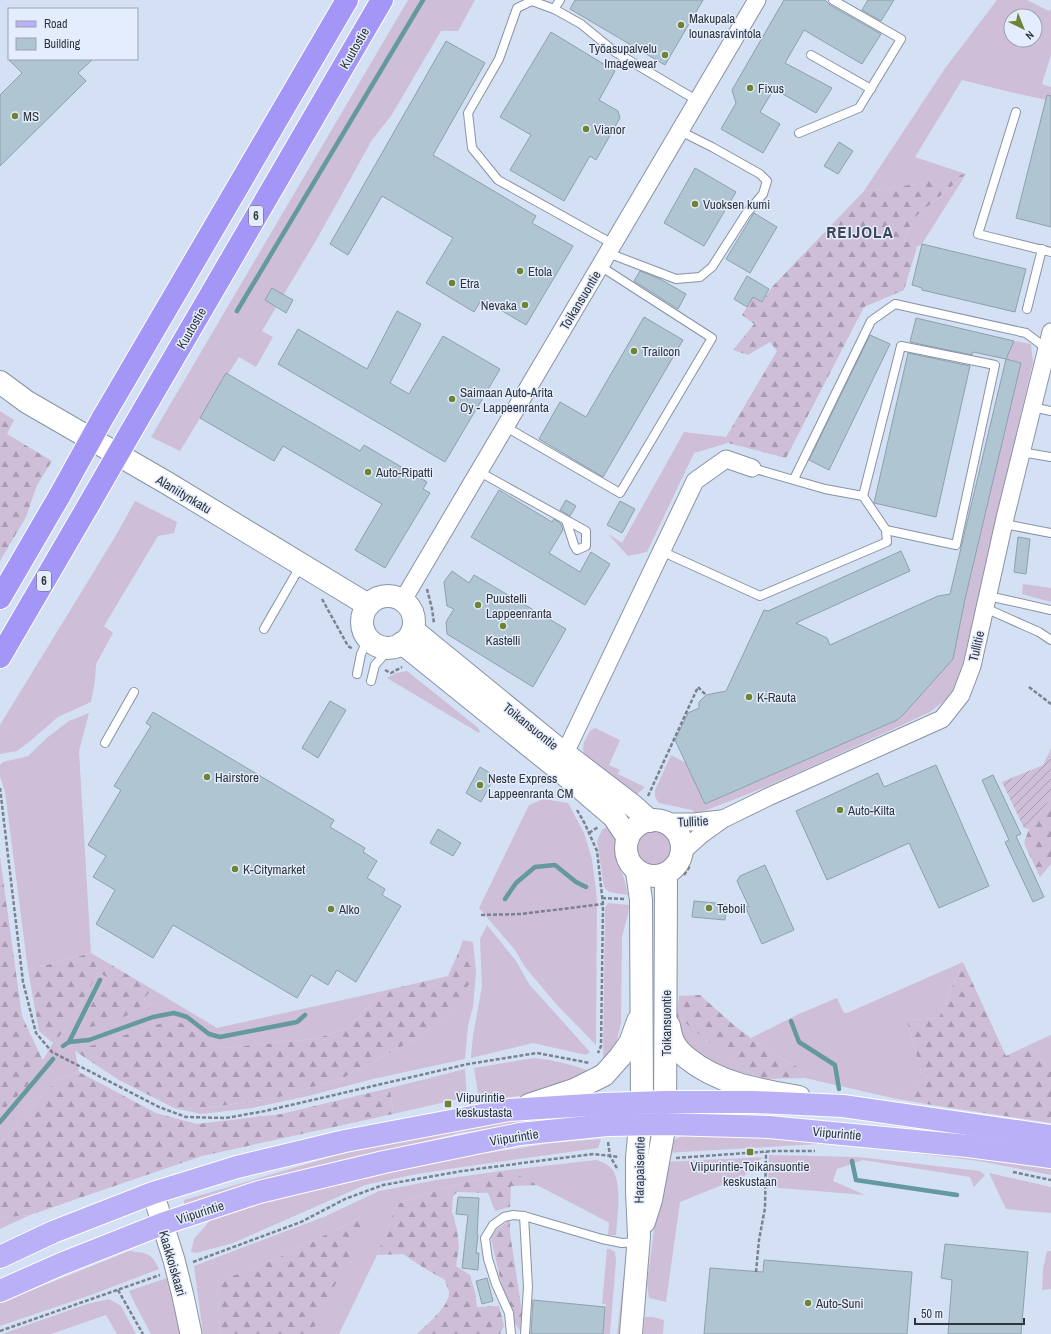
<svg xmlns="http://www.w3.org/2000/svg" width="1051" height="1334" viewBox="0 0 1051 1334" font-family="'Archivo Narrow',sans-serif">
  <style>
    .grass { fill: #cfbed7; fill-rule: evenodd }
    .forest { fill: url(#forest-firs) }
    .garden { fill: url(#garden-furrows) }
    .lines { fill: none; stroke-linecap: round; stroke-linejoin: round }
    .stream { stroke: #64999f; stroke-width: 4.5 }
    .building { fill: #afc5d1; stroke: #8ca1ad }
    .service-casing { stroke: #8893a5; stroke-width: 10 }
    .minor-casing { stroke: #8893a5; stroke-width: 19 }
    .tertiary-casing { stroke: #8893a5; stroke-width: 23 }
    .secondary-casing { stroke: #8893a5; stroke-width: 24 }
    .primary-casing { stroke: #fff; stroke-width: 24 }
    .trunk-casing { stroke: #fff; stroke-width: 24 }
    .path { stroke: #7a828f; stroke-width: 2.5; stroke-dasharray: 4 2; stroke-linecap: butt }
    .service { stroke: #fff; stroke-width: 8 }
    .minor { stroke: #fff; stroke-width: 17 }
    .tertiary { stroke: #fff; stroke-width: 21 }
    .secondary { stroke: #fff; stroke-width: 22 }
    .primary { stroke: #bab0f8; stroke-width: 22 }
    .trunk { stroke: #a396f6; stroke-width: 22 }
    .trunk-bridge-casing { stroke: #fff; stroke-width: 24; stroke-linecap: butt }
    .trunk-bridge { stroke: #a396f6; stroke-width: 22 }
    .poi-dot { fill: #6e8334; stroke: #e4edfd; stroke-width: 1.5 }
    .labels { text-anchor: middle; stroke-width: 3; stroke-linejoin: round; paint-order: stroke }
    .shield { fill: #e4edfd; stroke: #666c76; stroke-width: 1 }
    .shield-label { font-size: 12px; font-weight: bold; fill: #30353c }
    .poi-label { font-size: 13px; fill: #30353c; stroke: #e4edfd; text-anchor: start }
    .street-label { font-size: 13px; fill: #30353c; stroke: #e4edfd }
    .district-label { font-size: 17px; font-weight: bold; letter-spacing: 1px; fill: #3e4757; stroke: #e4edfd }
  </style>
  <defs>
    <pattern id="forest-firs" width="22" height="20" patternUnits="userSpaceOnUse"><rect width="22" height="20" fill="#cfbed7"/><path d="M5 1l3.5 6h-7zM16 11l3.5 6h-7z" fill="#a89bb0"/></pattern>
    <pattern id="garden-furrows" width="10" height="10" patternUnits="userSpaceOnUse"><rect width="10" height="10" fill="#cfbed7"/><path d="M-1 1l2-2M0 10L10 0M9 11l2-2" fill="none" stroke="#a89bb0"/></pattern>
  </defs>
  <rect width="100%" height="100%" fill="#d4e0f4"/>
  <g class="grass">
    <path d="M 408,0 L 475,0 L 458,31 L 441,31 L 391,116 L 372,140 L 318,237 L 262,331 L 273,337 L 256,367 L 239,357 L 200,418 L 180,451 L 151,437 Z"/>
    <path d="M 997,0 L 1027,0 L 1049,11 L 1051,9 L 1051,55 L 1042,84 L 1051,87 L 1051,101 L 1006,91 L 962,80 L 915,157 L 966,174 L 922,244 L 917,247 L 904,240 L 914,218 L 965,175 L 893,188 L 864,191 L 946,67 ZM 1011,16 L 1035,16 L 1035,40 L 1011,40 Z"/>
    <path d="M 1014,341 L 1031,344 L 1033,362 L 963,663 L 954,688 L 944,701 L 930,712 C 853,747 777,785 696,814 L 692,810 L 659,803 L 655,797 L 655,790 L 671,755 L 686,763 L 705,804 L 897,720 L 903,715 L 952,659 L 965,599 L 1020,363 L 1006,359 Z"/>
    <path d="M 684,432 L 726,437 L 728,443 L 694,453 L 647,552 L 628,556 L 608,534 L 622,543 Z"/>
    <path d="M 135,501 L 177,522 L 174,533 L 158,536 L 104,626 L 113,633 L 96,664 L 95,680 L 91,702 L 58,717 L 29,742 L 17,751 L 0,754 L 0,725 L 115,537 Z"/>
    <path d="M 1023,584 L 1051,588 L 1051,602 L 1022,594 Z"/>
    <path d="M 407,671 L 477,727 L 480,731 L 479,733 L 387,678 L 396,673 Z"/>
    <path d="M 89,713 L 79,751 L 91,953 L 28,970 L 5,792 L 0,776 L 0,765 L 3,762 L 28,756 L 48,737 L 69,721 Z"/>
    <path d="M 595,728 L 620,740 L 609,765 L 620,770 L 618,774 L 645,787 L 634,797 L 586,760 L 583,749 L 584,742 L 589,733 L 592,729 Z"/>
    <path d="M 543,799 L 568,803 L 584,833 L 592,859 L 597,899 L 596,1045 L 558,1006 L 525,967 L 515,950 L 479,908 L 529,805 Z"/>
    <path d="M 613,823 L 616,835 L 616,850 L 617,861 L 624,878 L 628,895 L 609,892 L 604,887 L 597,841 L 602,830 Z"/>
    <circle cx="654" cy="849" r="17"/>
    <path d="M 608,903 L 629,905 L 628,914 L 622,937 L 621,1023 L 615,1048 L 603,1064 L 605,908 Z"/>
    <path d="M 487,925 L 516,961 L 529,984 L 590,1052 L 586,1055 L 533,1043 L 471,1058 L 473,1036 L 482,986 L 480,939 Z"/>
    <path d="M 463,940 L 473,942 L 476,972 L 473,1007 L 468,1025 L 465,1059 L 373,1079 L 308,1096 L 252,1108 L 201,1114 L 174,1108 L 199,1109 L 276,1098 L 343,1078 L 423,1035 L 452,1009 L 474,959 L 460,949 Z"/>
    <path d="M 963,962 L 939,1018 L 907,1020 L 922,1075 L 897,1099 L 805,1078 L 796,1066 L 767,1050 L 751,1038 L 801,1013 L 837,998 L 844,1013 L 847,1013 Z"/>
    <path d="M 99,972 L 106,977 L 78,1031 L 151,1005 L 144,999 L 152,989 L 217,1028 L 383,991 L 348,1028 L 315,1039 L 222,1048 L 178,1021 L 75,1051 L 79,1072 L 56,1081 L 0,1143 L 0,1113 L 26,1088 L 53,1043 L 66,1029 Z"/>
    <path d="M 677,1016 L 738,1066 L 763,1079 L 727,1074 L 689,1051 L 677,1031 Z"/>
    <path d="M 1051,1035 L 1051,1072 L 1029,1045 Z"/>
    <path d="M 534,1058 C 555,1060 573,1065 593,1072 L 527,1095 L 483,1101 L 479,1099 L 474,1068 Z"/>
    <path d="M 465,1069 L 467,1097 L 393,1114 L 390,1088 Z"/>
    <path d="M 580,1115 L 458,1133 L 184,1204 L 184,1200 L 372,1145 L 501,1121 Z"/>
    <path d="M 695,1133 L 797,1135 L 1051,1164 L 1051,1175 L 979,1161 L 865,1147 L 819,1144 L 665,1153 C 673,1137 678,1137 695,1133 Z"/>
    <path d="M 601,1139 L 598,1148 L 469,1166 L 417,1174 L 365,1185 L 233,1243 L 196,1253 L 191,1252 L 194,1239 L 213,1217 L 237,1208 L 431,1162 L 552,1143 Z"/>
    <path d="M 769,1155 L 858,1157 L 980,1171 L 985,1175 L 974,1187 L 970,1177 L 863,1160 L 837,1169 L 833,1181 L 865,1195 L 768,1187 Z"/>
    <path d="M 763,1157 L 744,1176 L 680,1202 L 666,1302 L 649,1298 L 647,1283 L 663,1162 Z"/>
    <path d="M 596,1160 C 603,1162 611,1166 614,1172 C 622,1191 617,1215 616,1235 L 608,1235 L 609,1223 L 604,1220 L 508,1170 L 409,1199 L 396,1205 L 377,1255 L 339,1334 L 311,1334 L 362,1217 C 315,1240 267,1266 217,1281 L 220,1334 L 203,1334 L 194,1266 L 326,1216 L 379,1191 L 437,1180 L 508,1170 Z"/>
    <path d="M 989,1173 L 1051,1187 L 1051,1213 L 1006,1209 Z"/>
    <path d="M 30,1215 L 0,1229 L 0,1218 Z"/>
    <path d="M 607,1249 L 610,1249 L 615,1252 L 616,1261 L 610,1334 L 603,1334 L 606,1304 L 602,1304 Z"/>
    <path d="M 129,1251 C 146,1253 151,1252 159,1269 L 91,1295 L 0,1326 L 0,1303 Z"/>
    <path d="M 1047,1251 L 1051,1251 L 1051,1289 L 1042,1290 L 1043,1269 Z"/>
    <path d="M 626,1255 L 625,1303 L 623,1334 L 617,1334 Z"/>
    <path d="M 167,1278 L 173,1294 L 182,1334 L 151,1334 L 135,1304 L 129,1291 Z"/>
    <path d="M 109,1299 L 121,1306 L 136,1334 L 117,1334 L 106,1315 L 51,1334 L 2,1334 L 87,1304 Z"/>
    <path d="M 645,1317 L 653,1317 L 664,1320 L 663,1334 L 643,1334 Z"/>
  </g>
  <g class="forest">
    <path d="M 966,174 L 914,218 L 904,240 L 917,247 L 904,290 L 864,307 L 786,458 L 728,443 L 726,437 L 777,351 L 770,342 L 748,355 L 733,350 L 754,324 L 742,315 L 753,297 L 762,302 L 773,286 L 864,191 L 893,188 Z"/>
    <path d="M 0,411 L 14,420 L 7,434 L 52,461 L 37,485 L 26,517 L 0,561 Z"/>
    <path d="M 1051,798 L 1051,864 L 1040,877 L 1024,843 L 1029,829 Z"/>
    <path d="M 0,857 L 22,1016 L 43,1061 L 26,1088 L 0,1113 Z"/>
    <path d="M 460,949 L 474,959 L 469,984 L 452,1009 L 423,1035 L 343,1078 L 276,1098 L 199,1109 L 174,1108 L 119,1080 L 75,1051 L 159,1024 L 178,1021 L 222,1048 L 315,1039 L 348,1028 L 383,991 L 448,976 Z"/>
    <path d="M 91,953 L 152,989 L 144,999 L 151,1005 L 126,1016 L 78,1031 L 106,977 L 99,972 L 66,1029 L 53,1043 L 39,1031 L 28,970 Z"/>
    <path d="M 963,962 L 1006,1056 L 1029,1045 L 1051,1072 L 1051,1123 L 938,1106 L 897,1099 L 922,1075 L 907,1020 L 939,1018 Z"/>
    <path d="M 700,995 L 736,1027 L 751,1038 L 767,1050 L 796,1066 L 805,1078 L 763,1079 L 738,1066 L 677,1016 L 679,996 Z"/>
    <path d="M 79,1072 L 156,1113 L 197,1124 L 281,1114 L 390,1088 L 393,1114 L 202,1156 L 30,1215 L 0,1218 L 0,1143 L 56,1081 Z"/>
    <path d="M 508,1170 L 538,1185 L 511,1186 L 510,1207 L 495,1211 L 488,1193 L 457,1192 L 453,1196 L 452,1211 L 457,1230 L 459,1247 L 456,1266 L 470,1275 L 475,1292 L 477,1307 L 499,1306 L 504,1326 L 500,1334 L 417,1334 C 427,1324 450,1306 449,1292 C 448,1288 446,1284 445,1280 L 424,1268 L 403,1254 L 377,1255 L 396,1205 L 409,1199 Z"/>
    <path d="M 362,1217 L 360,1234 L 311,1334 L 220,1334 L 217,1281 C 267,1266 315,1240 362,1217 Z"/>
    <path d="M 510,1220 L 510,1233 L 523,1319 L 520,1330 L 515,1324 L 502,1287 L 491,1238 L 497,1229 Z"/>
  </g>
  <path class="garden" d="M 1051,749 L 1051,798 L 1029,829 L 1024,828 L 1002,782 L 1043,765 Z"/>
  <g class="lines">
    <g class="stream">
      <path d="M 237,311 L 423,0"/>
      <path d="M 505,899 L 516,883 L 535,867 L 555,865 L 576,882 L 586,887"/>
      <path d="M 791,1021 L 799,1042 L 835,1065 L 839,1089"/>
      <path d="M 69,1042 L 100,980"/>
      <path d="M 63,1046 L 69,1042 L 89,1040 L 153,1017 L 174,1013 L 187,1017 L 209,1034 L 220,1037 L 297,1022 L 305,1015"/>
      <path d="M 0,1122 L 53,1059"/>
      <path d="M 852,1161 L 856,1180 L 957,1195"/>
    </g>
  </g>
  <g class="building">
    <path d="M 575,0 L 703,0 L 665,65 L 570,9 Z"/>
    <path d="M 784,0 L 825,0 L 830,5 L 881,34 L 862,64 L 804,30 L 785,63 L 832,88 L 816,113 L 774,89 L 760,112 L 780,124 L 763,153 L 721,129 L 736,103 L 732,90 Z"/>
    <path d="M 868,0 L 894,0 L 881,21 L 862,10 Z"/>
    <path d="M 551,32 L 615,71 L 599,100 L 618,111 L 620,118 L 596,160 L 590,156 L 564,201 L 510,170 L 531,135 L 500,117 Z"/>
    <path d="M 446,41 L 485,63 L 433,155 L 536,216 L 532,223 L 573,246 L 526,325 L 482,299 L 474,312 L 426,283 L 453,238 L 382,196 L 348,255 L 330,244 Z"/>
    <path d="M 8,59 L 93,59 L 78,73 L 86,81 L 0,166 L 0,95 L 22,73 Z"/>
    <path d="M 1047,95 L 1051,96 L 1051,227 L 1016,218 Z"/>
    <path d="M 839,142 L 853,151 L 838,174 L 824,166 Z"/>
    <path d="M 695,168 L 736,192 L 704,246 L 664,223 Z"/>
    <path d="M 754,213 L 777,227 L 750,273 L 726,259 Z"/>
    <path d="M 922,244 L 1026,269 L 1015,312 L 922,290 L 922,288 L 912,285 Z"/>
    <path d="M 640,271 L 660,279 L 686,294 L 678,309 L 634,281 Z"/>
    <path d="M 747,276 L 769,289 L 762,302 L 753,297 L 747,307 L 734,299 Z"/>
    <path d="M 272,288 L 293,300 L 286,313 L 265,300 Z"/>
    <path d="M 397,311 L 421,324 L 390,383 L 409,394 L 443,336 L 500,369 L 445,462 L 278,364 L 298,329 L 367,369 Z"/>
    <path d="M 644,317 L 683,340 L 603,477 L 539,439 L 560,402 L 586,417 Z"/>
    <path d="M 916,318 L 1014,341 L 1006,359 L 973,352 L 972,355 L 910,342 Z"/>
    <path d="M 870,335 L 890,344 L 829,470 L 809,460 Z"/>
    <path d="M 908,353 L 970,366 L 936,517 L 874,503 Z"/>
    <path d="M 1006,359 L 1021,363 L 965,599 L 953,659 L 903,715 L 897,720 L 705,804 L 675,740 L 688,713 L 699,708 L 699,702 L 706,695 L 726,691 L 764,610 L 768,611 L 901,551 L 910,571 L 796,623 L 827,638 L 830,645 L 938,596 L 950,594 Z"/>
    <path d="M 226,373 L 360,451 L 364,445 L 427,482 L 423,489 L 430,493 L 385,568 L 355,550 L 382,504 L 283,446 L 274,461 L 200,418 Z"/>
    <path d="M 499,490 L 552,522 L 554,519 L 561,524 L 563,530 L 549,553 L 580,572 L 591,552 L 610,564 L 585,605 L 471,537 Z"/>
    <path d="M 566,500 L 576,506 L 570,516 L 560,510 Z"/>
    <path d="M 620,501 L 635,509 L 622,533 L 607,525 Z"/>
    <path d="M 1018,537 L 1030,539 L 1026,574 L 1014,572 Z"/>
    <path d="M 452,571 L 469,583 L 474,575 L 566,629 L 533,687 L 447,634 L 446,622 L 454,609 L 447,606 L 444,582 Z"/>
    <path d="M 330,701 L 346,710 L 318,758 L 302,748 Z"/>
    <path d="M 153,712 L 334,820 L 330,827 L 365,848 L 363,852 L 377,861 L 367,878 L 385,889 L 382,895 L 401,906 L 356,982 L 337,970 L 328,985 L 311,975 L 297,998 L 173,925 L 153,958 L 96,924 L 115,890 L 93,877 L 106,856 L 88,845 L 121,790 L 114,786 L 151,726 L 146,723 Z"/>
    <path d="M 936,765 L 989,886 L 939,908 L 909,843 L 827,880 L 796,811 L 878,773 L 884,787 Z"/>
    <path d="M 480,767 L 495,776 L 481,802 L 466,793 Z"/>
    <path d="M 993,775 L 1021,834 L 1016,836 L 1044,897 L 1033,902 L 1005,842 L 1009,840 L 982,780 Z"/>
    <path d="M 438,829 L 461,843 L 453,856 L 430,843 Z"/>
    <path d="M 765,865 L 794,930 L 762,944 L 745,906 L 749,907 L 737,881 L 740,876 Z"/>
    <path d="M 694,901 L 726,904 L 725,920 L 692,917 Z"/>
    <path d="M 458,1197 L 479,1198 L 477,1235 L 478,1235 L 476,1253 L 479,1253 L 478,1270 L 462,1268 L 468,1215 L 456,1214 Z"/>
    <path d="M 945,1244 L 1028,1252 L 1021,1334 L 948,1334 L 952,1280 L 941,1278 Z"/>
    <path d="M 764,1260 L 912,1272 L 907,1334 L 704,1334 L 710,1268 L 763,1272 Z"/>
    <path d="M 487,1278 L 493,1301 L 482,1304 L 476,1281 Z"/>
    <path d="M 533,1300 L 605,1307 L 603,1334 L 531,1334 Z"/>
  </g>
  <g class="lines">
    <defs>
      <g id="service">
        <path d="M 560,0 L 554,9 L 581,24 L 615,52 L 698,101"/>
        <path d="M 554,9 L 532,1 L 517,8 L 499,59 L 468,113 L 472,148 L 498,180 L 613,244"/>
        <path d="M 811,55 L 871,89"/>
        <path d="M 1016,112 L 978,234 L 1051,252"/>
        <path d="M 799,133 L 859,108 L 901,39 L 833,0"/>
        <path d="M 608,253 L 676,279 L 700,277 L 712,267 L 746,214 L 763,194 L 767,181 L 760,174 L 712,147 L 680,131"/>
        <path d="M 1027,309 L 1042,249"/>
        <path d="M 1032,407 L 1051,411"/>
        <path d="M 505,428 L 511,430 L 620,493 L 712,338 L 600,266"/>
        <path d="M 1021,452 L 1051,457"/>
        <path d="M 479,472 L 485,475 L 586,531 L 586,546 L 577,550 L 574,545 L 566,520"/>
        <path d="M 794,479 L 871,321 L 895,304 L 1026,333 L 1047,349"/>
        <path d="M 863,496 L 901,346 L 995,365 L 956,545 L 886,530"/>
        <path d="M 1004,524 L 1051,533"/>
        <path d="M 661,551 L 760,596 L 887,542 L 886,530 L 863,496 L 825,489 L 752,468"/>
        <path d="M 988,596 L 1051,610"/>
        <path d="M 985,608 L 1039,632 L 1051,640"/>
        <path d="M 264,629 L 301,565"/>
        <path d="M 357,674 L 361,654 L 368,639"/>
        <path d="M 371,681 L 375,665 L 390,648"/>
        <path d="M 105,743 L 134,692"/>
        <path d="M 511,1334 L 509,1313 L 496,1284 L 488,1259 L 485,1238 L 493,1225 L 504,1217 L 513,1215 L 524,1216"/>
        <path d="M 525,1334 L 528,1287 L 524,1216 L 602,1239 L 622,1243 L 638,1242"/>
      </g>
      <g id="minor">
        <path d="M 403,600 L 757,0"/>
        <path d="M 565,753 L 695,481 L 726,459 L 752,468"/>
        <path d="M 664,822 L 694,822 L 721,819"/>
        <path d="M 682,852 L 702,834 L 723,819 L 768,797 L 942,719 L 961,695 L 972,666 L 1005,518 L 1051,332"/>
      </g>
      <path id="tertiary" d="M 153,1193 L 174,1260 L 183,1296 L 191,1334"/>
      <g id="secondary">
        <path d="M 0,382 L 27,402 L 167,483 L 368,605"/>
        <circle cx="388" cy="622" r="26"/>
        <path d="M 413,630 L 555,746 L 632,805 L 650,821"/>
        <path d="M 402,643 L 557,768 L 614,817 L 628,838"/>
        <circle cx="654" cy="848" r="28"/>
        <path d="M 669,1026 C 670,1031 671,1037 673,1041 C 676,1048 681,1053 687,1058 C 719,1084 759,1090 799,1097"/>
        <path d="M 529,1105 L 574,1090 L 604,1075 L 620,1057 L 630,1043 L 638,1021"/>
        <path d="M 644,1222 L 651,1200 L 665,1124 L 666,874"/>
        <path d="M 631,1334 L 639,1236 L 637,1191 L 637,1158 L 642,1103 L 641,900 L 637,871"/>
      </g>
      <g id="primary">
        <path d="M 0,1257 L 53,1232 L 153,1193 L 237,1167 L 345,1141 L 509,1110 L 604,1104 L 665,1102 L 754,1102 L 843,1106 L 1051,1136"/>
        <path d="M 0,1291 L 61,1264 L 162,1224 L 259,1192 L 384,1162 L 520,1134 L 607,1125 L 665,1124 L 769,1127 L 968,1146 L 1051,1157"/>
      </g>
      <g id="trunk">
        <path d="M 102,419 L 347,0"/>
        <path d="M 130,433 L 382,0"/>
        <path d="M 0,598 L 60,495"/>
        <path d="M 0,657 L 88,506"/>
      </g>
    </defs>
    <use href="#service" class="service-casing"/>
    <use href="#minor" class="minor-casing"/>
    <use href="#tertiary" class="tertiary-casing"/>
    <use href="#secondary" class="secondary-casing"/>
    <use href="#primary" class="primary-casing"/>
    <use href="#trunk" class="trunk-casing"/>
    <g class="path">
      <path d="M 427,589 L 432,609 L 434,623"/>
      <path d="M 322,599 L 348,646 L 353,649"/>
      <path d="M 385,670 L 391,673 L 402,667"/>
      <path d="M 1029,687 L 1051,704"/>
      <path d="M 0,788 L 23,982 L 36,1033 L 52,1052 L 159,1107 L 186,1117 L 226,1118 L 265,1111 L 468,1064 L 537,1053 L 590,1063"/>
      <path d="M 648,796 L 698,687 L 706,695"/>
      <path d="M 577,810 L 585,824 L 597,851 L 603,904 L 601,1046 L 598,1053"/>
      <path d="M 589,833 L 598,827"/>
      <path d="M 684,875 L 690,866"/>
      <path d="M 602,898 L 624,899"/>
      <path d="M 481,915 L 521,914 L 603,904"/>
      <path d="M 608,1142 L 610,1156 L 618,1170"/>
      <path d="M 676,1158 L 775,1151 L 815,1151"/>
      <path d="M 1013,1172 L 1051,1180"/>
      <path d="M 193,1262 L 301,1222 L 345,1199 L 383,1185 L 462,1171 L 538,1161 L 594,1154 L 619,1157"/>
      <path d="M 756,1272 L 759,1240 L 765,1208 L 766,1152"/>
      <path d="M 118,1290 L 143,1334"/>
      <path d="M 0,1331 L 160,1275"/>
    </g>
    <use href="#service" class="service"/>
    <use href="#minor" class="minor"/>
    <use href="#tertiary" class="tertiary"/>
    <use href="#secondary" class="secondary"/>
    <use href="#primary" class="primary"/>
    <use href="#trunk" class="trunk"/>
    <defs>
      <g id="trunk-bridge">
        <path d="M 60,495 L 102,419"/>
        <path d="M 88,506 L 130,433"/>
      </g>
    </defs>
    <use href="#trunk-bridge" class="trunk-bridge-casing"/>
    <use href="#trunk-bridge" class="trunk-bridge"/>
  </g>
  <g class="poi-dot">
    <circle cx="681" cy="25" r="4"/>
    <circle cx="665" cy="55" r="4"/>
    <circle cx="750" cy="88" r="4"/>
    <circle cx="15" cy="116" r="4"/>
    <circle cx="586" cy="129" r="4"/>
    <circle cx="695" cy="204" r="4"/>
    <circle cx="520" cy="271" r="4"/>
    <circle cx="452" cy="283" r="4"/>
    <circle cx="525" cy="305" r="4"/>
    <circle cx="634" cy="351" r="4"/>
    <circle cx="452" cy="399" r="4"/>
    <circle cx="368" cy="472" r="4"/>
    <circle cx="478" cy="605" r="4"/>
    <circle cx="503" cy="626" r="4"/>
    <circle cx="749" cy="697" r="4"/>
    <circle cx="207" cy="777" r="4"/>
    <circle cx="480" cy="785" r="4"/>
    <circle cx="840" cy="810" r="4"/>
    <circle cx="235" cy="869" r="4"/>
    <circle cx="709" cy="908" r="4"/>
    <circle cx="331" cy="909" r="4"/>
    <rect x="444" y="1100" width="8" height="8" rx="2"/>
    <rect x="746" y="1148" width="8" height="8" rx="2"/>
    <circle cx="808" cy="1303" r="4"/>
  </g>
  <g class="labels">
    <g class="shield">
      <rect x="249" y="206" width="14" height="20" rx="3"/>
      <rect x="37" y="571" width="14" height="20" rx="3"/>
    </g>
    <g class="shield-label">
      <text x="256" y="220">6</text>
      <text x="44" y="585">6</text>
    </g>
    <g class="poi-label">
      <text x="689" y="23">Makupala<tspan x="689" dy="15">lounasravintola</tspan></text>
      <text x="657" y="53" text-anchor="end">Työasupalvelu<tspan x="657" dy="15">Imagewear</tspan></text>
      <text x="758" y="93">Fixus</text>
      <text x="23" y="121">MS</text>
      <text x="594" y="134">Vianor</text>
      <text x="703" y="209">Vuoksen kumi</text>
      <text x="528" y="276">Etola</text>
      <text x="460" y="288">Etra</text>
      <text x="517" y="310" text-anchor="end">Nevaka</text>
      <text x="642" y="356">Trailcon</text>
      <text x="460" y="397">Saimaan Auto-Arita<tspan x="460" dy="15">Oy - Lappeenranta</tspan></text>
      <text x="376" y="477">Auto-Ripatti</text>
      <text x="486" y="603">Puustelli<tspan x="486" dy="15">Lappeenranta</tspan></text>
      <text x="503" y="645" text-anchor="middle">Kastelli</text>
      <text x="757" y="702">K-Rauta</text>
      <text x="215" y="782">Hairstore</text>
      <text x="488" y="783">Neste Express<tspan x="488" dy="15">Lappeenranta CM</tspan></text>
      <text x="848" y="815">Auto-Kilta</text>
      <text x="243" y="874">K-Citymarket</text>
      <text x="717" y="913">Teboil</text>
      <text x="339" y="914">Alko</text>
      <text x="456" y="1102">Viipurintie<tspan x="456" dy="15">keskustasta</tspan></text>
      <text x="750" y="1171" text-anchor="middle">Viipurintie-Toikansuontie<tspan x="750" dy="15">keskustaan</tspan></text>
      <text x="816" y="1308">Auto-Suni</text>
    </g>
    <g class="street-label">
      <text transform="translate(354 48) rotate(-60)" y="5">Kuutostie</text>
      <text transform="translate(580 300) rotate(-59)" y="5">Toikansuontie</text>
      <text transform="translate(191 328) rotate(-60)" y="5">Kuutostie</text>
      <text transform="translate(184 494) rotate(31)" y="5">Alaniitynkatu</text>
      <text transform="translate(976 646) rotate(-77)" y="5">Tullitie</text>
      <text transform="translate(531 726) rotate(39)" y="5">Toikansuontie</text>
      <text transform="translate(693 821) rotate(-3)" y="5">Tullitie</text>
      <text transform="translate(666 1023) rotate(-90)" y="5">Toikansuontie</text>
      <text transform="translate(837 1133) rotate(5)" y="5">Viipurintie</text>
      <text transform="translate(514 1137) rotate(-9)" y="5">Viipurintie</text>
      <text transform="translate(639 1170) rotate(-89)" y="5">Harapaisentie</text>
      <text transform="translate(200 1212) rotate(-18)" y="5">Viipurintie</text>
      <text transform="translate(173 1263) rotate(74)" y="5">Kaakkoiskaari</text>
    </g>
    <g class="district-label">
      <text x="860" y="238">REIJOLA</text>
    </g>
  </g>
  <rect x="8" y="8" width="130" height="52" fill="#e4edfd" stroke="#9ca3b0"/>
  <rect x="16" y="21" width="20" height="6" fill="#bab0f8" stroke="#9ca3b0"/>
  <text x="44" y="28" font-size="12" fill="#30353c">Road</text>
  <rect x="16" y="38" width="20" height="12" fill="#afc5d1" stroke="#9ca3b0"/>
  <text x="44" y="48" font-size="12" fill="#30353c">Building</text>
  <g transform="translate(1023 28) rotate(137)"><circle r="19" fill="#e4edfd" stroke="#9ca3b0"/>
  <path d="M0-3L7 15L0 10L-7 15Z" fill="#6e8334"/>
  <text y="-6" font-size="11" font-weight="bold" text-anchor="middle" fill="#30353c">N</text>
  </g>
  <path d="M915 1318v6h109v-6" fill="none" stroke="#30353c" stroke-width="2"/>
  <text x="921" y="1318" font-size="12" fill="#30353c" stroke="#e4edfd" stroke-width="3" paint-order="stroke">50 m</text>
</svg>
